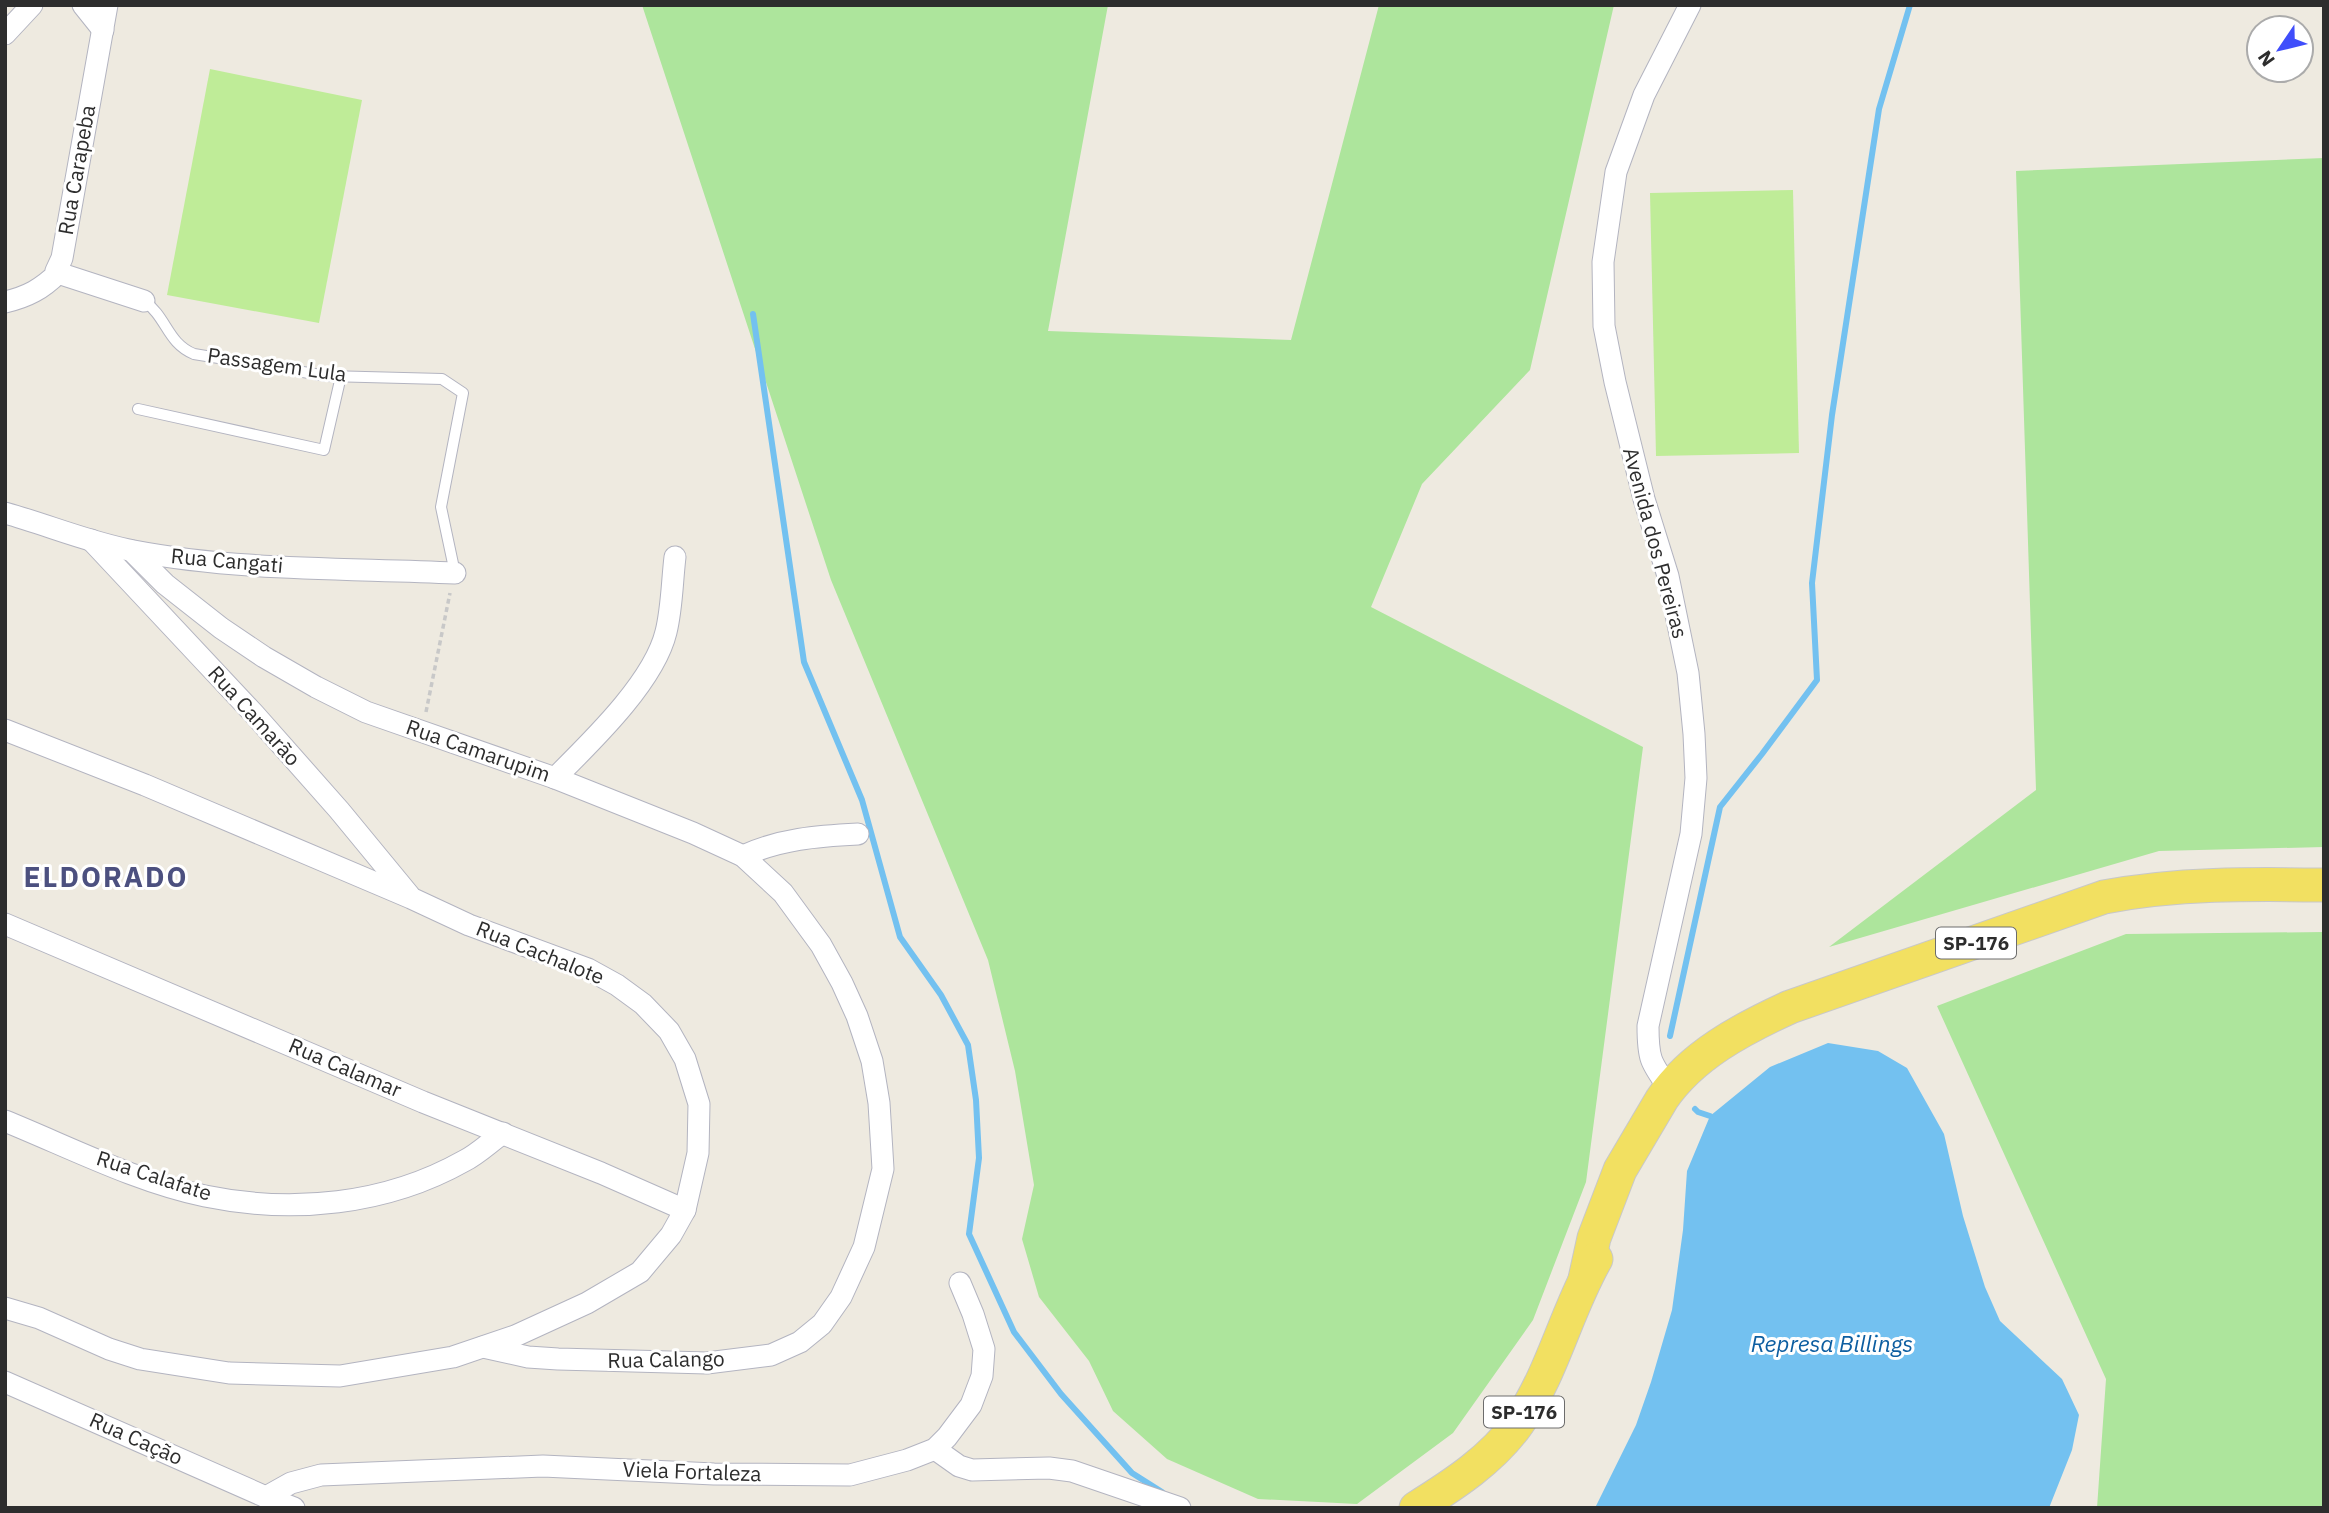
<svg xmlns="http://www.w3.org/2000/svg" width="2329" height="1513" viewBox="0 0 2329 1513" font-family="'IBM Plex Sans',sans-serif">
  <style>
    .green { fill: #ade59c }
    .pitch { fill: #bfec98 }
    .water { fill: #73c1f0 }
    .lines { fill: none; stroke-linecap: round; stroke-linejoin: round }
    .stream { stroke: #73c1f0; stroke-width: 6 }
    .lane-casing { stroke: #b3b4c0; stroke-width: 12 }
    .street-casing { stroke: #b3b4c0; stroke-width: 23 }
    .primary-casing { stroke: #c8c8c8; stroke-width: 35 }
    .path { stroke: #c8c8c8; stroke-width: 3.5; stroke-dasharray: 5 3.5; stroke-linecap: butt }
    .lane { stroke: #fff; stroke-width: 10 }
    .street { stroke: #fff; stroke-width: 21 }
    .primary { stroke: #f2e061; stroke-width: 33 }
    .labels { text-anchor: middle; stroke-width: 6; stroke-linejoin: round; paint-order: stroke }
    .shield { fill: #fff; stroke: #6c6c6c; stroke-width: 2 }
    .shield-label { font-size: 19px; font-weight: bold; fill: #2d2d2d }
    .street-label { font-size: 21px; fill: #2d2d2d; stroke: #fff }
    .water-label { font-size: 23px; font-style: italic; fill: #0d5ea1; stroke: #fff }
    .district-label { font-size: 28px; font-weight: bold; letter-spacing: 2px; fill: #4c507f; stroke: #fff }
  </style>
  <rect width="100%" height="100%" fill="#eeeae0"/>
  <g class="green">
    <path d="M 642,5 L 1108,5 L 1048,331 L 1291,340 L 1379,5 L 1614,5 L 1530,370 L 1422,484 L 1371,607 L 1643,747 L 1586,1182 L 1533,1320 L 1453,1433 L 1357,1504 L 1258,1499 L 1167,1459 L 1113,1411 L 1089,1361 L 1039,1297 L 1022,1239 L 1034,1185 L 1015,1071 L 988,960 L 831,580 Z"/>
    <path d="M 2324,158 L 2324,847 L 2159,851 L 1829,947 L 2036,790 L 2016,171 Z"/>
    <path d="M 2324,932 L 2324,1508 L 2097,1508 L 2106,1379 L 1937,1006 L 2126,934 Z"/>
  </g>
  <g class="pitch">
    <path d="M 210,69 L 362,100 L 319,323 L 167,295 Z"/>
    <path d="M 1793,190 L 1799,453 L 1656,456 L 1650,193 Z"/>
  </g>
  <path class="water" d="M 1828,1043 L 1878,1051 L 1907,1068 L 1944,1134 L 1963,1216 L 1985,1287 L 2000,1321 L 2062,1379 L 2079,1415 L 2072,1450 L 2049,1508 L 1595,1508 L 1636,1425 L 1651,1382 L 1672,1310 L 1683,1230 L 1687,1171 L 1710,1116 L 1770,1067 Z"/>
  <g class="lines">
    <g class="stream">
      <path d="M 753,314 L 804,662 L 862,800 L 900,937 L 941,995 L 968,1045 L 976,1100 L 979,1158 L 969,1234 L 1014,1332 L 1061,1394 L 1132,1473 L 1162,1492"/>
      <path d="M 1670,1036 L 1720,807 L 1762,754 L 1817,680 L 1812,583 L 1832,415 L 1879,109 L 1910,5"/>
      <path d="M 1695,1109 L 1698,1112 L 1710,1116"/>
    </g>
    <defs>
      <g id="lane">
        <path d="M 144,301 C 167,317 167,343 194,354 L 327,376 L 442,379 L 463,393 L 441,507 L 455,573"/>
        <path d="M 138,409 L 324,450 L 341,376"/>
      </g>
      <g id="street">
        <path d="M 83,5 L 103,30"/>
        <path d="M 5,34 L 32,5"/>
        <path d="M 58,273 L 144,301"/>
        <path d="M 5,302 C 27,297 42,289 58,273 L 56,271 L 62,258 L 107,5"/>
        <path d="M 5,513 C 48,525 90,543 134,551 C 239,571 348,568 455,573"/>
        <path d="M 91,540 L 255,715 L 339,810 L 409,895"/>
        <path d="M 132,551 L 165,584 L 221,628 L 264,657 L 316,687 L 366,712 L 555,778 L 693,833 L 743,856 L 783,893 L 821,945 L 842,983 L 857,1016 L 872,1061 L 879,1103 L 883,1169 L 864,1247 L 841,1297 L 822,1324 L 800,1342 L 771,1355 L 707,1363 L 558,1359 L 528,1357 L 483,1347"/>
        <path d="M 5,730 L 145,785 L 411,898 L 469,925 L 588,969 L 617,985 L 643,1004 L 669,1031 L 685,1059 L 699,1104 L 698,1153 L 685,1210 L 671,1235 L 640,1272 L 587,1303 L 515,1336 L 453,1357 L 340,1376 L 229,1373 L 140,1359 L 109,1349 L 39,1318 L 5,1308"/>
        <path d="M 555,778 C 591,742 654,682 666,632 C 672,608 672,582 675,557"/>
        <path d="M 743,856 C 780,839 817,836 858,834"/>
        <path d="M 5,924 L 423,1102 L 601,1173 L 685,1210"/>
        <path d="M 1669,1088 C 1650,1062 1648,1058 1648,1026 L 1691,834 L 1696,778 L 1694,734 L 1688,673 L 1668,576 L 1644,499 L 1615,382 L 1604,326 L 1603,262 L 1616,172 L 1644,95 L 1690,5"/>
        <path d="M 5,1121 C 69,1147 137,1182 205,1196 C 292,1214 386,1205 464,1161 C 478,1154 490,1142 503,1133"/>
        <path d="M 5,1382 L 266,1497 L 294,1508"/>
        <path d="M 935,1449 L 959,1466 L 972,1470 L 1049,1468 L 1072,1471 L 1180,1508"/>
        <path d="M 266,1497 L 291,1483 L 321,1475 L 543,1466 L 714,1474 L 850,1475 L 907,1460 L 935,1449 L 947,1437 L 971,1405 L 982,1376 L 984,1349 L 973,1314 L 960,1283"/>
      </g>
      <g id="primary">
        <path d="M 1585,1279 L 1594,1238 L 1620,1170 L 1662,1099 C 1692,1055 1742,1029 1790,1007 L 2104,897 C 2178,883 2250,884 2324,885"/>
        <path d="M 1416,1508 C 1453,1485 1493,1459 1518,1423 C 1553,1373 1566,1311 1596,1259"/>
      </g>
    </defs>
    <use href="#lane" class="lane-casing"/>
    <use href="#street" class="street-casing"/>
    <use href="#primary" class="primary-casing"/>
    <path class="path" d="M 426,712 L 450,593"/>
    <use href="#lane" class="lane"/>
    <use href="#street" class="street"/>
    <use href="#primary" class="primary"/>
  </g>
  <g class="labels">
    <g class="shield">
      <rect x="1936" y="927.5" width="80" height="31" rx="5"/>
      <rect x="1484" y="1396.5" width="80" height="31" rx="5"/>
    </g>
    <g class="shield-label">
      <text x="1976" y="950">SP-176</text>
      <text x="1524" y="1419">SP-176</text>
    </g>
    <g class="street-label">
      <text transform="translate(77 170) rotate(-80)" y="7">Rua Carapeba</text>
      <text transform="translate(277 365) rotate(8)" y="7">Passagem Lula</text>
      <text transform="translate(1655 543) rotate(75)" y="7">Avenida dos Pereiras</text>
      <text transform="translate(227 561) rotate(5)" y="7">Rua Cangati</text>
      <text transform="translate(254 716) rotate(48)" y="7">Rua Camarão</text>
      <text transform="translate(478 751) rotate(19)" y="7">Rua Camarupim</text>
      <text transform="translate(540 953) rotate(22)" y="7">Rua Cachalote</text>
      <text transform="translate(345 1068) rotate(23)" y="7">Rua Calamar</text>
      <text transform="translate(154 1176) rotate(18)" y="7">Rua Calafate</text>
      <text transform="translate(666 1360) rotate(-1)" y="7">Rua Calango</text>
      <text transform="translate(136 1439) rotate(24)" y="7">Rua Cação</text>
      <text transform="translate(692 1472) rotate(2)" y="7">Viela Fortaleza</text>
    </g>
    <g class="water-label">
      <text x="1832" y="1352">Represa Billings</text>
    </g>
    <g class="district-label">
      <text x="106" y="887">ELDORADO</text>
    </g>
  </g>
  <rect width="2329" height="1513" fill="none" stroke="#2d2d2d" stroke-width="14"/>
  <g transform="translate(2280 49) rotate(235)"><circle r="33" fill="#ffffff" stroke="#ababab" stroke-width="2"/>
  <path d="M0-5L12 26L0 18L-12 26Z" fill="#404efb"/>
  <text y="-10" font-size="19" font-weight="bold" text-anchor="middle" fill="#2d2d2d">N</text>
  </g>
</svg>
